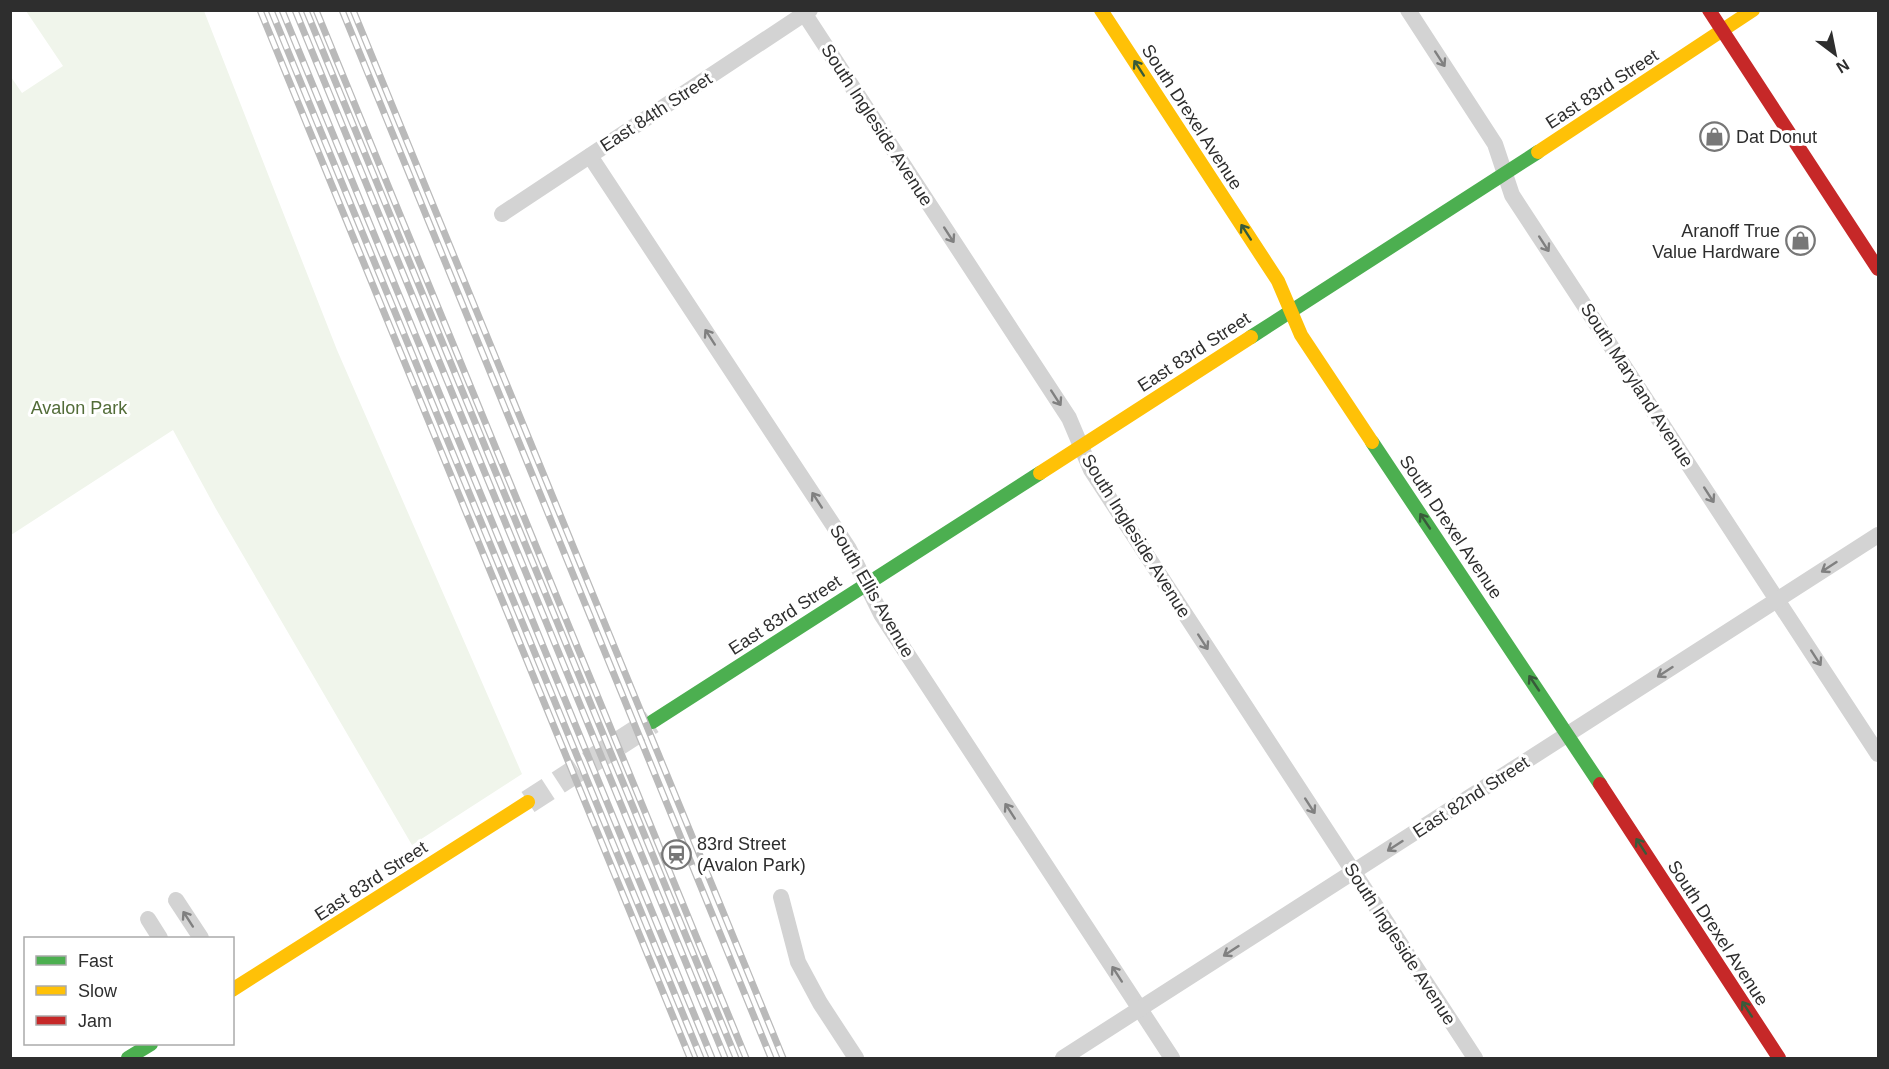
<svg xmlns="http://www.w3.org/2000/svg" width="1889" height="1069" viewBox="0 0 1889 1069" font-family="Helvetica,sans-serif">
  <style>
    .green { fill: #f0f5eb }
    .lines { fill: none; stroke-linecap: round; stroke-linejoin: round }
    .secondary-tunnel { stroke: #d5d5d5; stroke-width: 24; stroke-dasharray: 24 12; stroke-linecap: butt }
    .street { stroke: #d3d3d3; stroke-width: 16 }
    .fast { stroke: #4caf50; stroke-width: 14 }
    .slow { stroke: #ffc107; stroke-width: 14 }
    .jam { stroke: #c62828; stroke-width: 14 }
    .rail-casing { stroke: #bababa; stroke-width: 7 }
    .rail { stroke: #fff; stroke-width: 4.5; stroke-dasharray: 14; stroke-linecap: butt }
    .oneway { stroke: #808080 }
    .oneway2 { stroke: #385b3a }
    .labels { text-anchor: middle; stroke-width: 6; stroke-linejoin: round; paint-order: stroke }
    .street-label { font-size: 18px; fill: #2e2e2e; stroke: #fff }
    .poi-label { font-size: 18px; fill: #2e2e2e; stroke: #fff; text-anchor: start }
    .park-label { font-size: 18px; fill: #526c38; stroke: #fff }
  </style>
  <rect width="100%" height="100%" fill="#fff"/>
  <path class="green" d="M 26,11 L 204,11 L 337,350 L 522,774 L 412,845 L 216,509 L 173,430 L 11,535 L 11,77 L 22,93 L 63,66 Z"/>
  <g class="lines">
    <path class="secondary-tunnel" d="M 528,802 L 652,722"/>
    <g class="street">
      <path d="M 802,10 L 1069,418 L 1091,470 L 1475,1058"/>
      <path d="M 1408,10 L 1495,144 L 1512,195 L 1878,754"/>
      <path d="M 590,156 L 849,549 L 881,614 L 1172,1058"/>
      <path d="M 502,214 L 810,10"/>
      <path d="M 781,897 L 798,962 L 820,1003 L 856,1058"/>
      <path d="M 176,900 L 201,938"/>
      <path d="M 148,919 L 160,938"/>
      <path d="M 1063,1058 L 1878,535"/>
    </g>
    <g class="fast">
      <path d="M 1251,337 L 1538,152"/>
      <path d="M 1372,442 L 1600,784"/>
      <path d="M 652,722 L 1040,473"/>
      <path d="M 128,1058 L 151,1044"/>
    </g>
    <g class="slow">
      <path d="M 1101,10 L 1278,281 L 1301,335 L 1372,442"/>
      <path d="M 1538,152 L 1753,10"/>
      <path d="M 1040,473 L 1251,337"/>
      <path d="M 232,990 L 528,802"/>
    </g>
    <g class="jam">
      <path d="M 1709,10 L 1878,269"/>
      <path d="M 1600,784 L 1779,1058"/>
    </g>
    <defs>
      <g id="rail">
        <path d="M 260,10 L 690,1058"/>
        <path d="M 271,10 L 701,1058"/>
        <path d="M 282,10 L 712,1058"/>
        <path d="M 295,10 L 725,1058"/>
        <path d="M 306,10 L 736,1058"/>
        <path d="M 316,10 L 746,1058"/>
        <path d="M 342,10 L 771,1058"/>
        <path d="M 353,10 L 783,1058"/>
      </g>
    </defs>
    <use href="#rail" class="rail-casing"/>
    <use href="#rail" class="rail"/>
  </g>
  <defs><path id="oneway-shaft" d="M-6 0H5M1.5-3L5.5 0L1.5 3" fill="none" stroke-width="1.6" stroke-linecap="round" stroke-linejoin="round" transform="scale(1.5)"/></defs>
  <g class="oneway">
    <use href="#oneway-shaft" transform="translate(1440 59) rotate(57)"/>
    <use href="#oneway-shaft" transform="translate(949 235) rotate(57)"/>
    <use href="#oneway-shaft" transform="translate(1544 244) rotate(57)"/>
    <use href="#oneway-shaft" transform="translate(710 337) rotate(-123)"/>
    <use href="#oneway-shaft" transform="translate(1056 398) rotate(57)"/>
    <use href="#oneway-shaft" transform="translate(1709 495) rotate(57)"/>
    <use href="#oneway-shaft" transform="translate(817 500) rotate(-123)"/>
    <use href="#oneway-shaft" transform="translate(1829 567) rotate(147)"/>
    <use href="#oneway-shaft" transform="translate(1203 642) rotate(57)"/>
    <use href="#oneway-shaft" transform="translate(1816 658) rotate(57)"/>
    <use href="#oneway-shaft" transform="translate(1665 672) rotate(147)"/>
    <use href="#oneway-shaft" transform="translate(1310 806) rotate(57)"/>
    <use href="#oneway-shaft" transform="translate(1010 811) rotate(-123)"/>
    <use href="#oneway-shaft" transform="translate(1395 846) rotate(147)"/>
    <use href="#oneway-shaft" transform="translate(188 919) rotate(-123)"/>
    <use href="#oneway-shaft" transform="translate(1231 951) rotate(147)"/>
    <use href="#oneway-shaft" transform="translate(1117 974) rotate(-123)"/>
  </g>
  <g class="oneway2">
    <use href="#oneway-shaft" transform="translate(1139 68) rotate(-123)"/>
    <use href="#oneway-shaft" transform="translate(1246 232) rotate(-123)"/>
    <use href="#oneway-shaft" transform="translate(1425 521) rotate(-124)"/>
    <use href="#oneway-shaft" transform="translate(1534 683) rotate(-124)"/>
    <use href="#oneway-shaft" transform="translate(1641 846) rotate(-123)"/>
    <use href="#oneway-shaft" transform="translate(1747 1009) rotate(-123)"/>
  </g>
  <defs>
    <symbol id="shop-ring" viewBox="-11 -11 22 22"><circle r="9.5" fill="#fff" stroke="#777" stroke-width="1.5"/><path d="M-5-2.5h2.3a2.7 3.5 0 0 1 5.4 0H5L5.5 6h-11ZM-1.5-2.5h3a1.5 2.3 0 0 0-3 0Z" fill="#777"/></symbol>
    <symbol id="station-ring" viewBox="-11 -11 22 22"><circle r="9.5" fill="#fff" stroke="#777" stroke-width="1.5"/><path d="M-3-6H3Q5-6 5-4V2Q5 4 3 4L4.5 6H3L1.5 4h-3L-3 6H-4.5L-3 4Q-5 4-5 2V-4Q-5-6-3-6ZM-3.5-4v3h7v-3ZM-3.5 1v1.5H-2V1ZM2 1v1.5H3.5V1Z" fill="#777"/></symbol>
  </defs>
  <g fill-rule="evenodd">
    <use href="#shop-ring" x="1698" y="120" width="33" height="33"/>
    <use href="#shop-ring" x="1784" y="224" width="33" height="33"/>
    <use href="#station-ring" x="660" y="838" width="33" height="33"/>
  </g>
  <g class="labels">
    <g class="street-label">
      <text transform="translate(1602 89) rotate(-33)" y="6">East 83rd Street</text>
      <text transform="translate(656 112) rotate(-33)" y="6">East 84th Street</text>
      <text transform="translate(1192 117) rotate(57)" y="6">South Drexel Avenue</text>
      <text transform="translate(877 125) rotate(57)" y="6">South Ingleside Avenue</text>
      <text transform="translate(1194 352) rotate(-33)" y="6">East 83rd Street</text>
      <text transform="translate(1637 385) rotate(57)" y="6">South Maryland Avenue</text>
      <text transform="translate(1451 527) rotate(56)" y="6">South Drexel Avenue</text>
      <text transform="translate(1136 536) rotate(58)" y="6">South Ingleside Avenue</text>
      <text transform="translate(872 591) rotate(60)" y="6">South Ellis Avenue</text>
      <text transform="translate(785 615) rotate(-33)" y="6">East 83rd Street</text>
      <text transform="translate(1471 797) rotate(-33)" y="6">East 82nd Street</text>
      <text transform="translate(371 881) rotate(-33)" y="6">East 83rd Street</text>
      <text transform="translate(1718 933) rotate(57)" y="6">South Drexel Avenue</text>
      <text transform="translate(1400 944) rotate(57)" y="6">South Ingleside Avenue</text>
    </g>
    <g class="poi-label">
      <text x="1736" y="143">Dat Donut</text>
      <text x="1780" y="237" text-anchor="end">Aranoff True<tspan x="1780" dy="21">Value Hardware</tspan></text>
      <text x="697" y="850">83rd Street<tspan x="697" dy="21">(Avalon Park)</tspan></text>
    </g>
    <g class="park-label">
      <text x="79" y="414">Avalon Park</text>
    </g>
  </g>
  <rect width="1889" height="1069" fill="none" stroke="#2e2e2e" stroke-width="24"/>
  <rect x="24" y="937" width="210" height="108" fill="#ffffff" stroke="#ababab" stroke-width="1.5"/>
  <rect x="36" y="956" width="30" height="9" fill="#4caf50" stroke="#ababab" stroke-width="1.5"/>
  <text x="78" y="967" font-size="18" fill="#2e2e2e">Fast</text>
  <rect x="36" y="986" width="30" height="9" fill="#ffc107" stroke="#ababab" stroke-width="1.5"/>
  <text x="78" y="997" font-size="18" fill="#2e2e2e">Slow</text>
  <rect x="36" y="1016" width="30" height="9" fill="#c62828" stroke="#ababab" stroke-width="1.5"/>
  <text x="78" y="1027" font-size="18" fill="#2e2e2e">Jam</text>
  <g transform="translate(1835 54) rotate(148)" stroke="#ffffff" stroke-width="4.5" paint-order="stroke">
  <path d="M0-4.5L10 22L0 15L-10 22Z" fill="#2e2e2e"/>
  <text y="-9" font-size="16" font-weight="bold" text-anchor="middle" fill="#2e2e2e">N</text>
  </g>
</svg>
